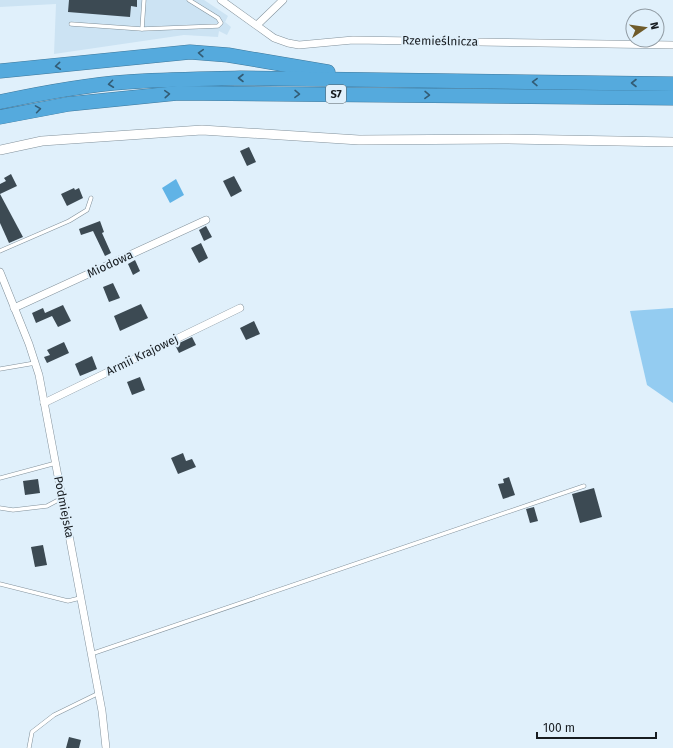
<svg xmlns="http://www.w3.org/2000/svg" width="673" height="748" viewBox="0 0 673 748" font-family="'Fira Sans',sans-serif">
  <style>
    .built { fill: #cce3f3 }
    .green { fill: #94ccf1 }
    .water { fill: #60b3e6 }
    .building { fill: #3c4a53 }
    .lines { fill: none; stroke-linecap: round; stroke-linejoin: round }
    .service-casing { stroke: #82919b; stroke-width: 4.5 }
    .minor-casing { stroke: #82919b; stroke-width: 8 }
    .tertiary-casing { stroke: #82919b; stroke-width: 10 }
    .motorway-casing { stroke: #3f789b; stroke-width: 15 }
    .service { stroke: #fff; stroke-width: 3.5 }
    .minor { stroke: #fff; stroke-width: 7 }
    .tertiary { stroke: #fff; stroke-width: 9 }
    .motorway { stroke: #5ad; stroke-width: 14 }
    .oneway { stroke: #335c75 }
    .labels { text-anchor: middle; stroke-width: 4; stroke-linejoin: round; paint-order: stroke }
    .shield { fill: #e0f0fb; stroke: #535c62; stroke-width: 1 }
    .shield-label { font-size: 11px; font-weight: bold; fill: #171c20 }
    .street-label { font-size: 12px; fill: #171c20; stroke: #e0f0fb }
  </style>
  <rect width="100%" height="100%" fill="#e0f0fb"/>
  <path class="built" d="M 0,0 L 204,0 L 228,16 L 225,22 L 231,27 L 227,35 L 219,31 L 218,37 L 184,35 L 54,54 L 56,4 L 0,7 Z"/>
  <path class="green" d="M 673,308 L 673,403 L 647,385 L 630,311 Z"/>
  <path class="water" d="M 176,179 L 184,195 L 170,203 L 162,188 Z"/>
  <g class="building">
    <path d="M 69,0 L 137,0 L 137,7 L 131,6 L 130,17 L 68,12 Z"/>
    <path d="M 249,147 L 256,162 L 247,166 L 240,151 Z"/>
    <path d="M 11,174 L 17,186 L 0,194 L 0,184 L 6,181 L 4,178 Z"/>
    <path d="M 234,176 L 242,191 L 231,197 L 223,181 Z"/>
    <path d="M 74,188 L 75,190 L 79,188 L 83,198 L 67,206 L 61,194 Z"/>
    <path d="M 0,194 L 23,237 L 9,243 L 0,223 Z"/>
    <path d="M 100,221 L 104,232 L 102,233 L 111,253 L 105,256 L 93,231 L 81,235 L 79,229 Z"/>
    <path d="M 206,226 L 212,237 L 204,241 L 199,230 Z"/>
    <path d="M 201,243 L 208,258 L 199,263 L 191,248 Z"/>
    <path d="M 135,260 L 140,271 L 133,275 L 128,264 Z"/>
    <path d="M 113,283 L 120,298 L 109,302 L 103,287 Z"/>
    <path d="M 141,304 L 148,318 L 120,331 L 114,316 Z"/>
    <path d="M 63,305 L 71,321 L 58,327 L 52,316 L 36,323 L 32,313 L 43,308 L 45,313 Z"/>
    <path d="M 254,321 L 260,334 L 246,340 L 240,328 Z"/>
    <path d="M 192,337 L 196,345 L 179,353 L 175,345 Z"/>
    <path d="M 64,342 L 69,353 L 47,363 L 44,357 L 50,355 L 47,350 Z"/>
    <path d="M 92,356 L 97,369 L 80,376 L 75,364 Z"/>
    <path d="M 140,377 L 145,390 L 132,395 L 127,382 Z"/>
    <path d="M 183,453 L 186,461 L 192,459 L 196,467 L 178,474 L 171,458 Z"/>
    <path d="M 509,477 L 515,495 L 503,499 L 498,484 L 504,483 L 503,479 Z"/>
    <path d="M 38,479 L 40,493 L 25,495 L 23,481 Z"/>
    <path d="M 594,488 L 602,517 L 580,523 L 572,494 Z"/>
    <path d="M 534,507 L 538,521 L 530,523 L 526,509 Z"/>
    <path d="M 43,545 L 47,565 L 35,567 L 31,547 Z"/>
    <path d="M 69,737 L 81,740 L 79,748 L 66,748 Z"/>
  </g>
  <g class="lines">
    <defs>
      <g id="service">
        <path d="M 144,0 L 142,29 L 218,26 L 221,23 L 218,18 L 189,0"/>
        <path d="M 71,24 L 142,29"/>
        <path d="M 0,251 L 69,221 L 87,210 L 91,198"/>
        <path d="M 0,369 L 35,363"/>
        <path d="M 0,478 L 56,463"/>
        <path d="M 0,508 L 13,510 L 47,506 L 62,498"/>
        <path d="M 0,584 L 68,601 L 80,598"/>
        <path d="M 91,654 L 584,486"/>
        <path d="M 29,748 L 32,732 L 54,715 L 99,693"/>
      </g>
      <g id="minor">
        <path d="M 221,0 L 274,38 L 288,43 L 299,45 L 353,40 L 673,45"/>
        <path d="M 257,25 L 283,0"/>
        <path d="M 0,272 L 29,344 L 39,375 L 102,711 L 106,748"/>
        <path d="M 14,308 L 206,220"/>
        <path d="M 44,403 L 240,308"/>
      </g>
      <path id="tertiary" d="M 0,150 L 42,141 L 202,130 L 359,140 L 504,139 L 673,142"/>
      <g id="motorway">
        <path d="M 0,71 L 190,52 L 228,55 L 328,72"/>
        <path d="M 0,102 C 42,93 85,85 127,82 C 165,79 203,79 240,78 L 673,84"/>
        <path d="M 0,117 L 69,104 L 178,93 L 673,98"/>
      </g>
    </defs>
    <use href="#service" class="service-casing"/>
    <use href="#minor" class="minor-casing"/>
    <use href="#tertiary" class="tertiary-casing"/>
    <use href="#motorway" class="motorway-casing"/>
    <use href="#service" class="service"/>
    <use href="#minor" class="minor"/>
    <use href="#tertiary" class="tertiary"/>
    <use href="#motorway" class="motorway"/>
  </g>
  <defs><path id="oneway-chevron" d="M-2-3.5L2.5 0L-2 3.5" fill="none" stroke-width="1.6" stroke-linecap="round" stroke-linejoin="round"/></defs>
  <g class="oneway">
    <use href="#oneway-chevron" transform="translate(201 53) rotate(-176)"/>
    <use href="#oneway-chevron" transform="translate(58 66) rotate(174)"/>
    <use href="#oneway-chevron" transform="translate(241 78) rotate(180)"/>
    <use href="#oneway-chevron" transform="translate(535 82) rotate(-179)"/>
    <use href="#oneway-chevron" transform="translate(634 83) rotate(-180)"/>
    <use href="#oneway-chevron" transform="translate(111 84) rotate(173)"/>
    <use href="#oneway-chevron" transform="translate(167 94) rotate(-4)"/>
    <use href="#oneway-chevron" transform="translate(297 94) rotate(1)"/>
    <use href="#oneway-chevron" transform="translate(427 95) rotate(1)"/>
    <use href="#oneway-chevron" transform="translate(38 109) rotate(-9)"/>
  </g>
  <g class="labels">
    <rect class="shield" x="326" y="85" width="20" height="18" rx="3"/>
    <g class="shield-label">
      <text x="336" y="98">S7</text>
    </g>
    <g class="street-label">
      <text transform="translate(440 41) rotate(1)" y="4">Rzemieślnicza</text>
      <text transform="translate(110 264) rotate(-25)" y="4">Miodowa</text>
      <text transform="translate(142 355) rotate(-26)" y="4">Armii Krajowej</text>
      <text transform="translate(64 507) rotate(79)" y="4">Podmiejska</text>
    </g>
  </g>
  <g transform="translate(645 28) rotate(77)"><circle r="19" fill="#e0f0fb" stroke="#909ba3"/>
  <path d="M0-3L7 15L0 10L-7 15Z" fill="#6f5b2a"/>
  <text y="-6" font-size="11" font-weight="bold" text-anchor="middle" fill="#171c20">N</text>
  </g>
  <path d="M537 732v6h119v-6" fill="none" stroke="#171c20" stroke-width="2"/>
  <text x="543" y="732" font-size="12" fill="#171c20" stroke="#e0f0fb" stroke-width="3" paint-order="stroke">100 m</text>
</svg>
